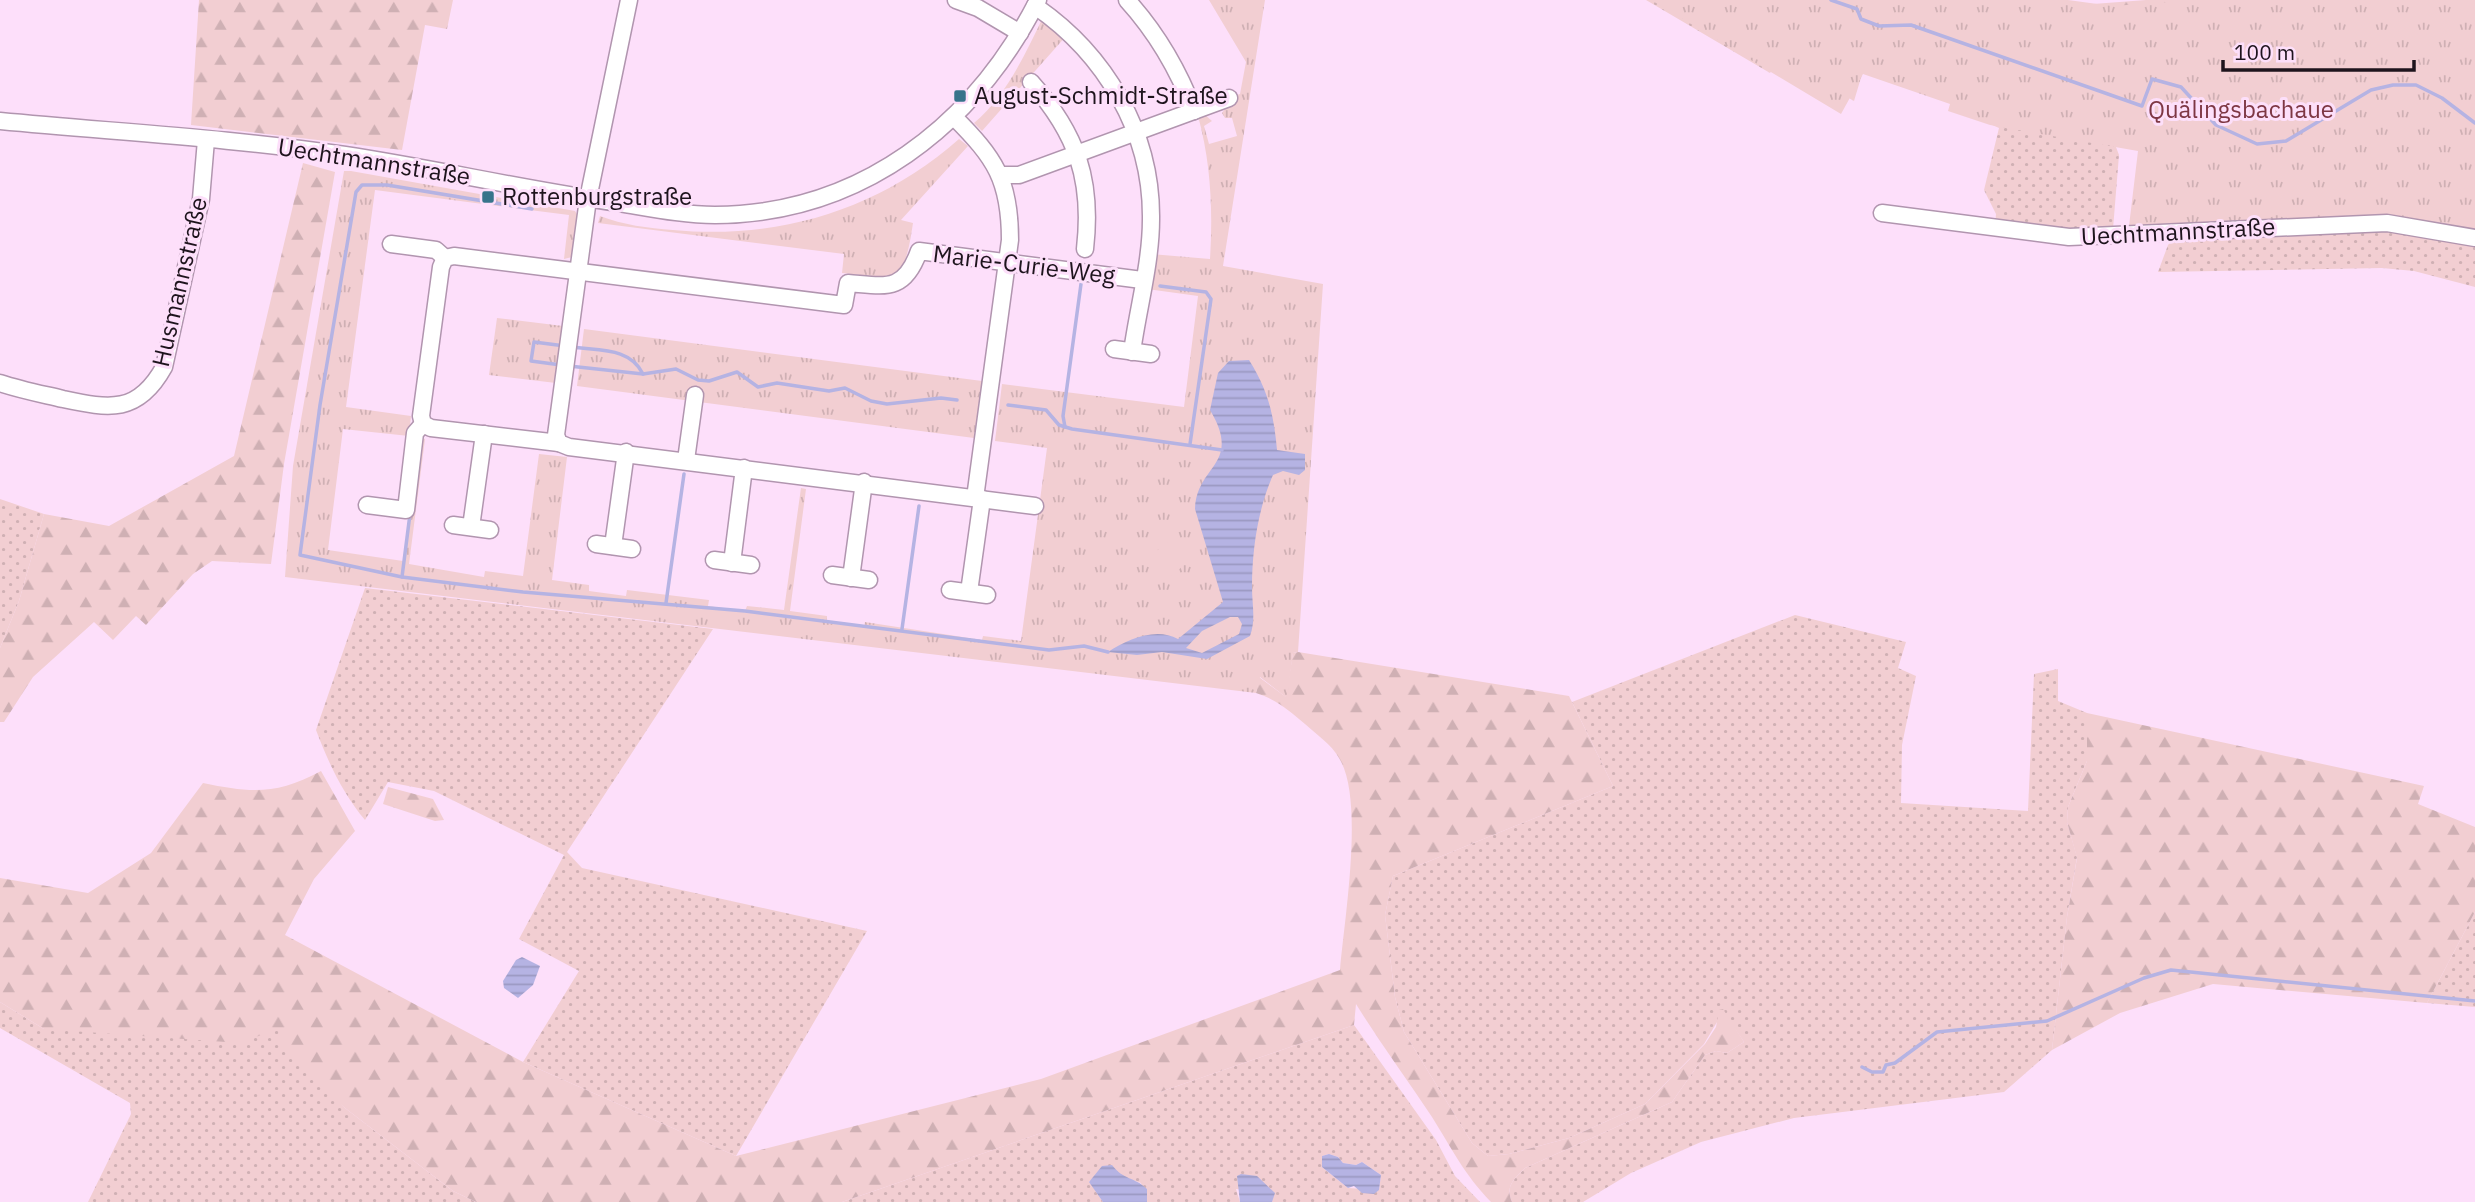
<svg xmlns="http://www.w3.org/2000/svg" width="2475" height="1202" viewBox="0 0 2475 1202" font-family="'IBM Plex Sans',sans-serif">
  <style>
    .grass { fill: url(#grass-dots); fill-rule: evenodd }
    .forest { fill: url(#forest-firs) }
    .park { fill: url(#park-tufts) }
    .garden { fill: #f2ced2 }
    .water { fill: url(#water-rules); fill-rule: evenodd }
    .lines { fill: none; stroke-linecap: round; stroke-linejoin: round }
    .stream { stroke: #b5b3e3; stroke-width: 3.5 }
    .minor-casing { stroke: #b195af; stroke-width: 19 }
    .minor { stroke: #fff; stroke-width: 16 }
    .poi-dot { fill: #37748b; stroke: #fddffa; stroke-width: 2.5 }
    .labels { text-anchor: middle; stroke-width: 6; stroke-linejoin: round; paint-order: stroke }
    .poi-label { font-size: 24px; fill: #1e141d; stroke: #fddffa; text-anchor: start }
    .park-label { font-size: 24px; fill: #7e3744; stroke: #fddffa }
    .street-label { font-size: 24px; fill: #1e141d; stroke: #fddffa }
  </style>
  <defs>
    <pattern id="grass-dots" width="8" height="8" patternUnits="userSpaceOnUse" patternTransform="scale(1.75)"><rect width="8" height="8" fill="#f2ced2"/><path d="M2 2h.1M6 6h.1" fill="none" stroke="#cfb0b4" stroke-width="1.8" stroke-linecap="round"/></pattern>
    <pattern id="forest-firs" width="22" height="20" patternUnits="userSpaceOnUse" patternTransform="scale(1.75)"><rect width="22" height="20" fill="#f2ced2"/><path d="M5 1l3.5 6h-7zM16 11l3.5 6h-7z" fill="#cfb0b4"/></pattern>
    <pattern id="park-tufts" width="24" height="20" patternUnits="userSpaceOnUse" patternTransform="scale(1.75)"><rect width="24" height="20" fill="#f2ced2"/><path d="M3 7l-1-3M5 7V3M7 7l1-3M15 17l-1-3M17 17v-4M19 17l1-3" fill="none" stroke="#cfb0b4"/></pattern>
    <pattern id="water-rules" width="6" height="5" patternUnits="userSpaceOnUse" patternTransform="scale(1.75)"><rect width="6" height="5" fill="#b5b3e3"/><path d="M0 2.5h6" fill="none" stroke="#9b99c2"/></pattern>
  </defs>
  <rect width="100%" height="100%" fill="#fddffa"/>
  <g class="grass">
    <path d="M 1646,0 L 1807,0 L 2116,147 L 2119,155 L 2113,229 L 1995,226 L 1996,214 L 1984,190 L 1999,128 L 1990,124 L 1994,112 L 1866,61 L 1854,101 L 1779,59 L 1770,73 Z"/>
    <path d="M 2386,228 L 2475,244 L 2475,287 L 2414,271 L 2382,268 L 2158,272 L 2168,245 L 2176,236 Z"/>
    <path d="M 0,499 L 44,514 L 19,601 L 0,648 Z"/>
    <path d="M 365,588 L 713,629 L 567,852 L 582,868 L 867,931 L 736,1156 L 523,1062 L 579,971 L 519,939 L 564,855 L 434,791 L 388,782 L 365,820 C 343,794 328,762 316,730 Z"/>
    <path d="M 1795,615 L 1906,642 L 1898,668 L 1916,676 L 1902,745 L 1901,803 L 2028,811 L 2034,674 L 2058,669 L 2058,701 L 2087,713 L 2087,761 L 2068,807 L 2067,822 L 2077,857 L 2067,917 L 2052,1050 L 2004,1092 L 1794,1118 L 1701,1142 L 1631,1173 L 1583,1202 L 1512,1202 C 1505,1186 1514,1179 1525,1168 L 1672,1102 L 1705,1055 L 1716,1051 L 1727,1053 L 1744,1042 L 1733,1026 L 1720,1017 L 1704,1044 L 1645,1104 L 1569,1138 L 1509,1154 L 1488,1156 L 1472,1143 L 1404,1032 L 1395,997 L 1385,915 L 1393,876 L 1613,786 L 1572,702 Z"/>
    <path d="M 2475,912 L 2475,1007 L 2427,1003 Z"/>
    <path d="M 0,1002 L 44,1029 L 279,1029 L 345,1108 L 453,1191 L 476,1202 L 88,1202 L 131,1114 L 130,1103 L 0,1028 Z"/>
    <path d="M 1354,1025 L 1436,1140 L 1455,1176 L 1480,1202 L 1272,1202 L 1274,1193 L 1236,1189 L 1240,1202 L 1147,1202 L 1141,1183 L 1120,1176 L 1089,1181 L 1103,1202 L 842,1202 ZM 1329,1154 L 1338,1157 L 1343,1163 L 1356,1165 L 1362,1162 L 1381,1175 L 1379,1190 L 1348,1188 L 1322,1167 L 1322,1156 Z"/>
  </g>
  <g class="forest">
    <path d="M 199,0 L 453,0 L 447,29 L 425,25 L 402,150 L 191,125 Z"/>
    <path d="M 2146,0 L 2237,0 L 2076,15 L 2066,1 L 2093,4 Z"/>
    <path d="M 303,163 L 335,172 L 284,464 L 271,564 L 212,561 L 193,574 L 146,625 L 136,616 L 113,640 L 94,622 L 33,677 L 4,722 L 0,722 L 0,648 L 19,601 L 44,514 L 109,526 L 234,456 Z"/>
    <path d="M 1298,652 L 1569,696 L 1613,786 L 1393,876 L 1385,915 L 1395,997 L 1404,1032 L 1472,1143 L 1488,1156 L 1509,1154 L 1569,1138 L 1645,1104 L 1705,1044 L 1716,1027 L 1719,1010 L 1723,1009 L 1744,1042 L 1727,1053 L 1716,1051 L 1705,1055 L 1672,1102 L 1525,1168 C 1514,1179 1505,1186 1512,1202 L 1491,1202 C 1464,1174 1452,1149 1432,1117 C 1407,1079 1380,1043 1356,1004 L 1354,1025 L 842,1202 L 476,1202 L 453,1191 L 345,1108 L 280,1041 L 278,1029 L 240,1043 L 44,1029 L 0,1002 L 0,878 L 88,893 L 151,853 L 203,783 C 251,793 277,795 321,771 L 355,831 L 314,879 L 285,935 L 523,1062 L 736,1156 L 1041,1079 L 1340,970 C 1344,921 1365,799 1339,758 C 1331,744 1317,735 1305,724 C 1290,711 1275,699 1256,693 L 1259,677 L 1286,697 L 1293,653 Z"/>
    <path d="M 2087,713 L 2424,786 L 2418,804 L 2475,827 L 2475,912 L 2427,1003 L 2213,984 L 2120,1013 L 2052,1050 L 2067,917 L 2077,858 L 2067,822 L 2068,807 L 2087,761 Z"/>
    <path d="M 388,787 L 433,799 L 444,820 L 435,821 L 383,804 Z"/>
  </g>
  <g class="park">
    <path d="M 1209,0 L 1265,0 L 1223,266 L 1323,284 L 1298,652 L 1293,653 L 1287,698 L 1260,677 L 1256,693 L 285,577 L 293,466 L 344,171 L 351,171 L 575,211 L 578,216 L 572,257 L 564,259 L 569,215 L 375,190 L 346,407 L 411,416 L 409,436 L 343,429 L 328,550 L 403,561 L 420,438 L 425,439 L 409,564 L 484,577 L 485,571 L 523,576 L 539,454 L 567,457 L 552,580 L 589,585 L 589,591 L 626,596 L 627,590 L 709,600 L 708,606 L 745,611 L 747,606 L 784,610 L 801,488 L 806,489 L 790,611 L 827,616 L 827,623 L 864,627 L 865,622 L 982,640 L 983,636 L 1021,641 L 1047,448 L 995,441 L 1002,384 L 1184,407 L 1198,296 L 1147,289 L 1151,254 L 1210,259 C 1213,211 1211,163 1198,116 L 1204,114 L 1212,121 L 1204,126 L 1209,144 L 1237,136 L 1232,118 L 1225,118 L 1222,113 L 1234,96 L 1240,94 L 1246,62 Z"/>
    <path d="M 1651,0 L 2068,0 L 2112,6 L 2202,0 L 2475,0 L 2475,231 L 2363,216 L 2129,226 L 2138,151 L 1990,125 L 1948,111 L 1950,104 L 1863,74 L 1841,114 Z"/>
    <path d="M 1044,15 L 1067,35 L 982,131 L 974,123 C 1006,96 1026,53 1044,15 Z"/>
    <path d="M 959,139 L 968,146 L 901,220 L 913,223 C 904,283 899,279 842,273 L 844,254 L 598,223 L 600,216 C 623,225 648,228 673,230 C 778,240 879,210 959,139 Z"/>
    <path d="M 497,318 L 563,326 L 556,383 L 489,375 Z"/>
    <path d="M 584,329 L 982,381 L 974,438 L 577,386 Z"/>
  </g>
  <path class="garden" d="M 1167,542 L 1186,563 L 1172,576 L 1153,554 Z"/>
  <g class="water">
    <path d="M 1249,360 C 1268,390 1274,415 1277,450 L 1305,454 L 1305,470 L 1299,475 L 1283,471 L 1273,475 C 1258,509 1252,549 1252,587 C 1252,605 1256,619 1250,636 L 1207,659 L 1162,652 L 1137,655 L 1108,652 C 1128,639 1156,627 1178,639 L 1223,602 L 1195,509 C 1196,465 1243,465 1210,410 L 1218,373 L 1229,361 ZM 1230,617 L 1238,617 L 1242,624 L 1239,634 L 1202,653 L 1186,648 L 1202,631 Z"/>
    <path d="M 522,957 L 540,966 L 533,985 L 518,998 L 504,988 L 503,981 L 516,960 Z"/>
    <path d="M 1329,1154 L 1338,1157 L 1343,1163 L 1356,1165 L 1362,1162 L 1381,1175 L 1379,1190 L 1374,1194 L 1362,1193 L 1354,1186 L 1348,1188 L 1322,1167 L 1322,1156 Z"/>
    <path d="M 1112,1165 C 1123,1180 1135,1177 1147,1189 L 1147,1202 L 1103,1202 L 1089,1182 L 1102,1166 Z"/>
    <path d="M 1241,1174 L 1257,1176 L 1275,1193 L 1272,1202 L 1240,1202 L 1237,1176 Z"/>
  </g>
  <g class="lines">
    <g class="stream">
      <path d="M 1831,0 L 1857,9 L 1861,19 L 1879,26 L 1911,25 L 2142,106 L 2152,79 L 2181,87 L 2216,125 L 2257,144 L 2286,141 L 2371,90 L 2393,85 L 2416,85 L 2442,98 L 2475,123"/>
      <path d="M 532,209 L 387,185 L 362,185 L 356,192 L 320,405 L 300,555 L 402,577 L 523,592 L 745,611 L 1049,650 L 1084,646 L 1108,652"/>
      <path d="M 1160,286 L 1206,292 L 1211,299 L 1190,444"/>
      <path d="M 572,347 C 599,351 630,347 643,374 L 676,369 L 698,380 L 709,381 L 737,372 L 758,387 L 777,383 L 829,391 L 845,388 L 871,401 L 887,404 L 941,398 L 957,400"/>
      <path d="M 561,365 L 531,361 L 534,342 L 565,346"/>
      <path d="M 569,366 L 643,374"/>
      <path d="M 1008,405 L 1046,410 L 1059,425 L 1072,429 L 1222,450"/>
      <path d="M 1065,427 L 1063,416 L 1081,284"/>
      <path d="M 402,577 L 410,514"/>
      <path d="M 666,603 L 684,474"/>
      <path d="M 902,629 L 919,506"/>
      <path d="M 1862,1067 L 1872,1072 L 1883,1072 L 1886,1065 L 1895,1063 L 1937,1032 L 2047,1021 L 2144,978 L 2171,970 L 2475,1001"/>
    </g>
    <defs>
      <g id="minor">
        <path d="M 629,0 L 588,199 L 556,435 L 559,443 L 569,447 L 1035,506"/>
        <path d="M 956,0 L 978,8 L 1020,33"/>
        <path d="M 1127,0 C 1157,33 1178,69 1194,111"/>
        <path d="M 1035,6 C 1105,54 1152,132 1151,219 C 1151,263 1138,308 1132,352"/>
        <path d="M 1031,82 C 1077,134 1093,180 1085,249"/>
        <path d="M 954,117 C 995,158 1010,180 1010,240 L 975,498"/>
        <path d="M 0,121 C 115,132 231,138 345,155 C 437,169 527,190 619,203 C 650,208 683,215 715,215 C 860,214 974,126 1038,0"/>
        <path d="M 1001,175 L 1019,175 L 1229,98"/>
        <path d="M 1882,213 L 2069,237 L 2387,223 L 2475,238"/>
        <path d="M 391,244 L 436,250 L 445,258"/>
        <path d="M 1114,349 L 1151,354"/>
        <path d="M 0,383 C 21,390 42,394 63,399 C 110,409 138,414 164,367 L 201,199 L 206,140"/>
        <path d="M 559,443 L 431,428 L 423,424 L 421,416 L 441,267 L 445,258 L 454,256 L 844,305 L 848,283 C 885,286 904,293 919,251 L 1142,280"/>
        <path d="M 686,460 L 695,395"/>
        <path d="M 367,505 L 406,510 L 415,433 L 423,424"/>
        <path d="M 453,525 L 490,530"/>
        <path d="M 471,527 L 484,434"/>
        <path d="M 596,544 L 632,549"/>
        <path d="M 613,546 L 626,452"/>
        <path d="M 714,560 L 751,565"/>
        <path d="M 732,563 L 744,468"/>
        <path d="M 832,575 L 869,580"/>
        <path d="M 851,578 L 864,482"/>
        <path d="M 950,590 L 987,595"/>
        <path d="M 969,592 L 982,499"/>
      </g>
    </defs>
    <use href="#minor" class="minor-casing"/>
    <use href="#minor" class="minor"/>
  </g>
  <g class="poi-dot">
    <rect x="953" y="89" width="14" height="14" rx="3.5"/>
    <rect x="481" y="190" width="14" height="14" rx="3.5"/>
  </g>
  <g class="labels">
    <g class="poi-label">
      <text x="974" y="104">August-Schmidt-Straße</text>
      <text x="502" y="205">Rottenburgstraße</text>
    </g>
    <g class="park-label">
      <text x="2241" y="118">Quälingsbachaue</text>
    </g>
    <g class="street-label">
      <text transform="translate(374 162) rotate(9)" y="8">Uechtmannstraße</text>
      <text transform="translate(2178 232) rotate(-3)" y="8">Uechtmannstraße</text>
      <text transform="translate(1024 265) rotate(7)" y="8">Marie-Curie-Weg</text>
      <text transform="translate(180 282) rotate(-77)" y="8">Husmannstraße</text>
    </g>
  </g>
  <path d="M2223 60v10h191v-10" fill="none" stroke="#1e141d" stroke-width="3.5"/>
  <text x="2234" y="60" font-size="21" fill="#1e141d" stroke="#fddffa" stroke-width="5" paint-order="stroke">100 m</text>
</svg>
